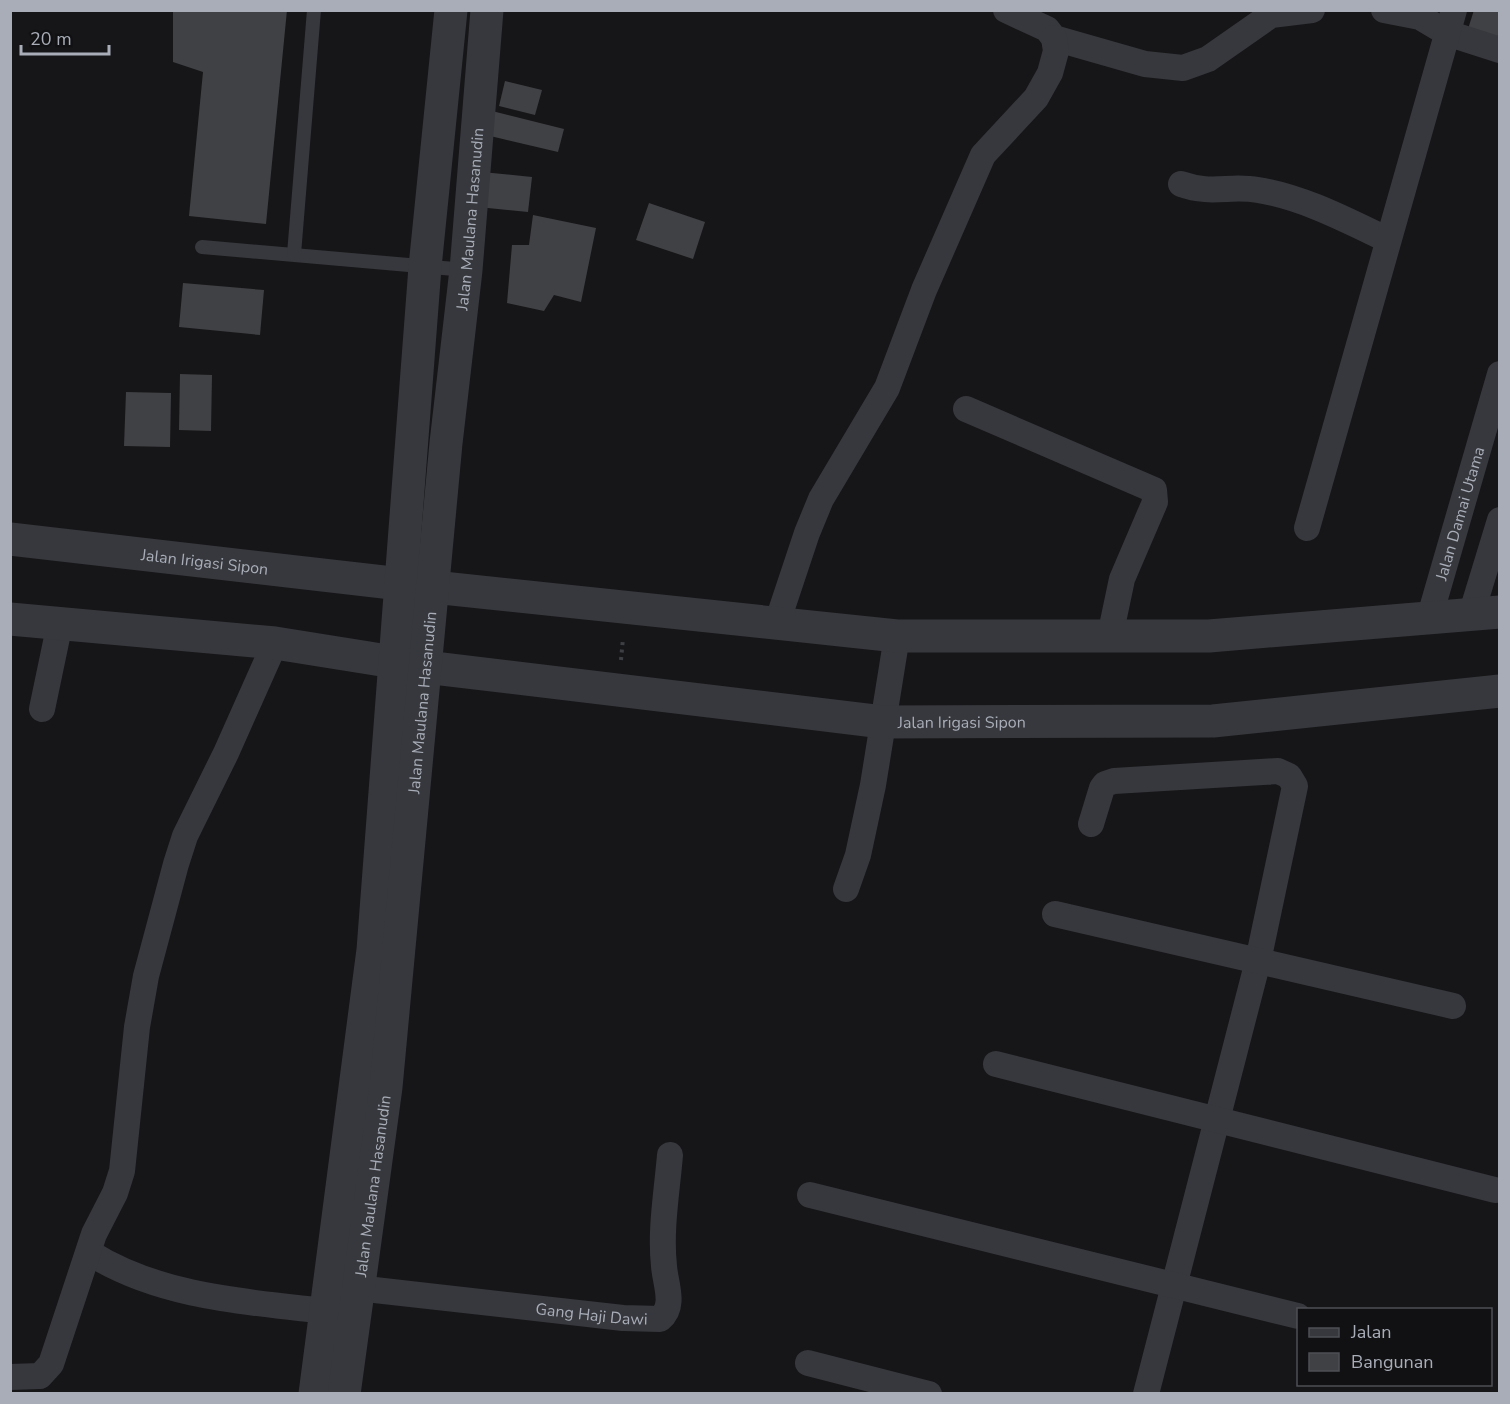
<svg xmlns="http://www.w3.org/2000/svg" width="1510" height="1404" viewBox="0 0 1510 1404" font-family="'Nunito Sans',sans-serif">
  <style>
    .building { fill: #404145 }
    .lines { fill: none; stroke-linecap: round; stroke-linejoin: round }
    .path { stroke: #3d3f44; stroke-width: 4; stroke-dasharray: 3 4.5; stroke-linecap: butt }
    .service { stroke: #37383d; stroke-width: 14 }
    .minor { stroke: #37383d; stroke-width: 26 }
    .tertiary { stroke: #37383d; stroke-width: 33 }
    .labels { text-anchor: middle; stroke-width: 5; stroke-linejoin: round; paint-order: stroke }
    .street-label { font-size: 16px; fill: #a8adb8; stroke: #111113 }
  </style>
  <rect width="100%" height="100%" fill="#161618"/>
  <g class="building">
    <path d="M 173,10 L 287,10 L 266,224 L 189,216 L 203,72 L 173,62 Z"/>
    <path d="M 1474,10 L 1500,10 L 1500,39 L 1468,29 Z"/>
    <path d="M 505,81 L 542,90 L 535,115 L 499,106 Z"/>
    <path d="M 488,110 L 564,129 L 558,152 L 482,134 Z"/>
    <path d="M 482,172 L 532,177 L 528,212 L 478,207 Z"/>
    <path d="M 649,203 L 705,222 L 693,259 L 636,240 Z"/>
    <path d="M 533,215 L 596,228 L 581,302 L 554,295 L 544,311 L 507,303 L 512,245 L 529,245 Z"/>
    <path d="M 183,283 L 264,290 L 260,335 L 179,327 Z"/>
    <path d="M 180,374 L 212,375 L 211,431 L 179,430 Z"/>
    <path d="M 126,392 L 171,393 L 170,447 L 124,446 Z"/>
  </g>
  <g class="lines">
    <path class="path" d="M 621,660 L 623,638"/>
    <g class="service">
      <path d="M 202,247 L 466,270"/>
      <path d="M 294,254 L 314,10"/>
    </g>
    <g class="minor">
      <path d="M 1006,10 L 1047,29 L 1054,38 L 1145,64 L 1183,68 L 1208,59 L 1271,15 L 1312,10"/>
      <path d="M 1384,10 L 1420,17 L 1447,33 L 1500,50"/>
      <path d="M 1181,184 C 1212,195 1229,185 1258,190 C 1303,197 1348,221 1388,240"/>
      <path d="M 966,409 L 1154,490 L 1155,502 L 1122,579 L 1110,636"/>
      <path d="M 1307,528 L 1454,10"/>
      <path d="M 1471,615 L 1500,520"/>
      <path id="s1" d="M 1429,619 L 1500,374"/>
      <path d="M 777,623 L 807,533 L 821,499 L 887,388 L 924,290 L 983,155 L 1036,98 L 1050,73 L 1056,51 L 1054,38"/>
      <path d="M 42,709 L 60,623"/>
      <path d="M 1091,824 L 1102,788 L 1105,784 L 1114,781 L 1278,771 L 1289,776 L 1295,786 L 1258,961 L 1146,1394"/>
      <path d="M 846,889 L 858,855 L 873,785 L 897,636"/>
      <path d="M 1055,914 L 1453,1006"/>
      <path d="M 996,1064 L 1495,1190"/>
      <path d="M 810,1195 L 1298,1316"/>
      <path d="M 90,1253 C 160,1297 246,1302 326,1311"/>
      <path id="s2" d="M 357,1288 L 623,1318 L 660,1319 C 676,1306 665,1283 664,1266 C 660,1230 667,1191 670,1155"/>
      <path d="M 808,1363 L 929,1394"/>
      <path d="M 10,1377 L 40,1376 L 51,1364 L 94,1234 L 115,1193 L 122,1171 L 137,1027 L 146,976 L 176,864 L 185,836 L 226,753 L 275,643"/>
    </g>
    <g class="tertiary">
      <path id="s3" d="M 10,539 L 401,584"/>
      <path d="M 433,587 L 897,636 L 1209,636 L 1500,612"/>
      <path d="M 10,619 L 275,643 L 394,662"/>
      <path id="s4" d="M 425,667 L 883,722 L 1213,721 L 1500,691"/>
      <path d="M 315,1394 L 373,950 L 425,267 L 451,10"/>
      <path id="s5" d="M 344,1394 L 386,1087 L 446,443 L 466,270 L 487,10"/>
    </g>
  </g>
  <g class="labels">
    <g class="street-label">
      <text dy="6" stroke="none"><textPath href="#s5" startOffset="1182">Jalan Maulana Hasanudin</textPath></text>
      <text dy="6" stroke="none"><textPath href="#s1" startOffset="110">Jalan Damai Utama</textPath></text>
      <text dy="6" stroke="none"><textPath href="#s3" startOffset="196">Jalan Irigasi Sipon</textPath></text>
      <text dy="6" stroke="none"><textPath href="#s5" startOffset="696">Jalan Maulana Hasanudin</textPath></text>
      <text dy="6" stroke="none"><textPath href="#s4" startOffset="540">Jalan Irigasi Sipon</textPath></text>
      <text dy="6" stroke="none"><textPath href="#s5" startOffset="210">Jalan Maulana Hasanudin</textPath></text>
      <text dy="6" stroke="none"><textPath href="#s2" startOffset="236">Gang Haji Dawi</textPath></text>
    </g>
  </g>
  <rect width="1510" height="1404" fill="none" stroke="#a8adb8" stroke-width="24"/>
  <rect x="1297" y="1308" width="195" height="78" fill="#111113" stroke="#4d4f55" stroke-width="1.5"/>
  <rect x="1309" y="1328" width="30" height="9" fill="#37383d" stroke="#4d4f55" stroke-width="1.5"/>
  <text x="1351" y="1338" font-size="18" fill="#a8adb8">Jalan</text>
  <rect x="1309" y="1353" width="30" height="18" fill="#404145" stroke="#4d4f55" stroke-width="1.5"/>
  <text x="1351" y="1368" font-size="18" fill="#a8adb8">Bangunan</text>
  <path d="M21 45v9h88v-9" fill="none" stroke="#a8adb8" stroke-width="3"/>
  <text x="30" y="45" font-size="18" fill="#a8adb8" stroke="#111113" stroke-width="4.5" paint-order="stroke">20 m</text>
</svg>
